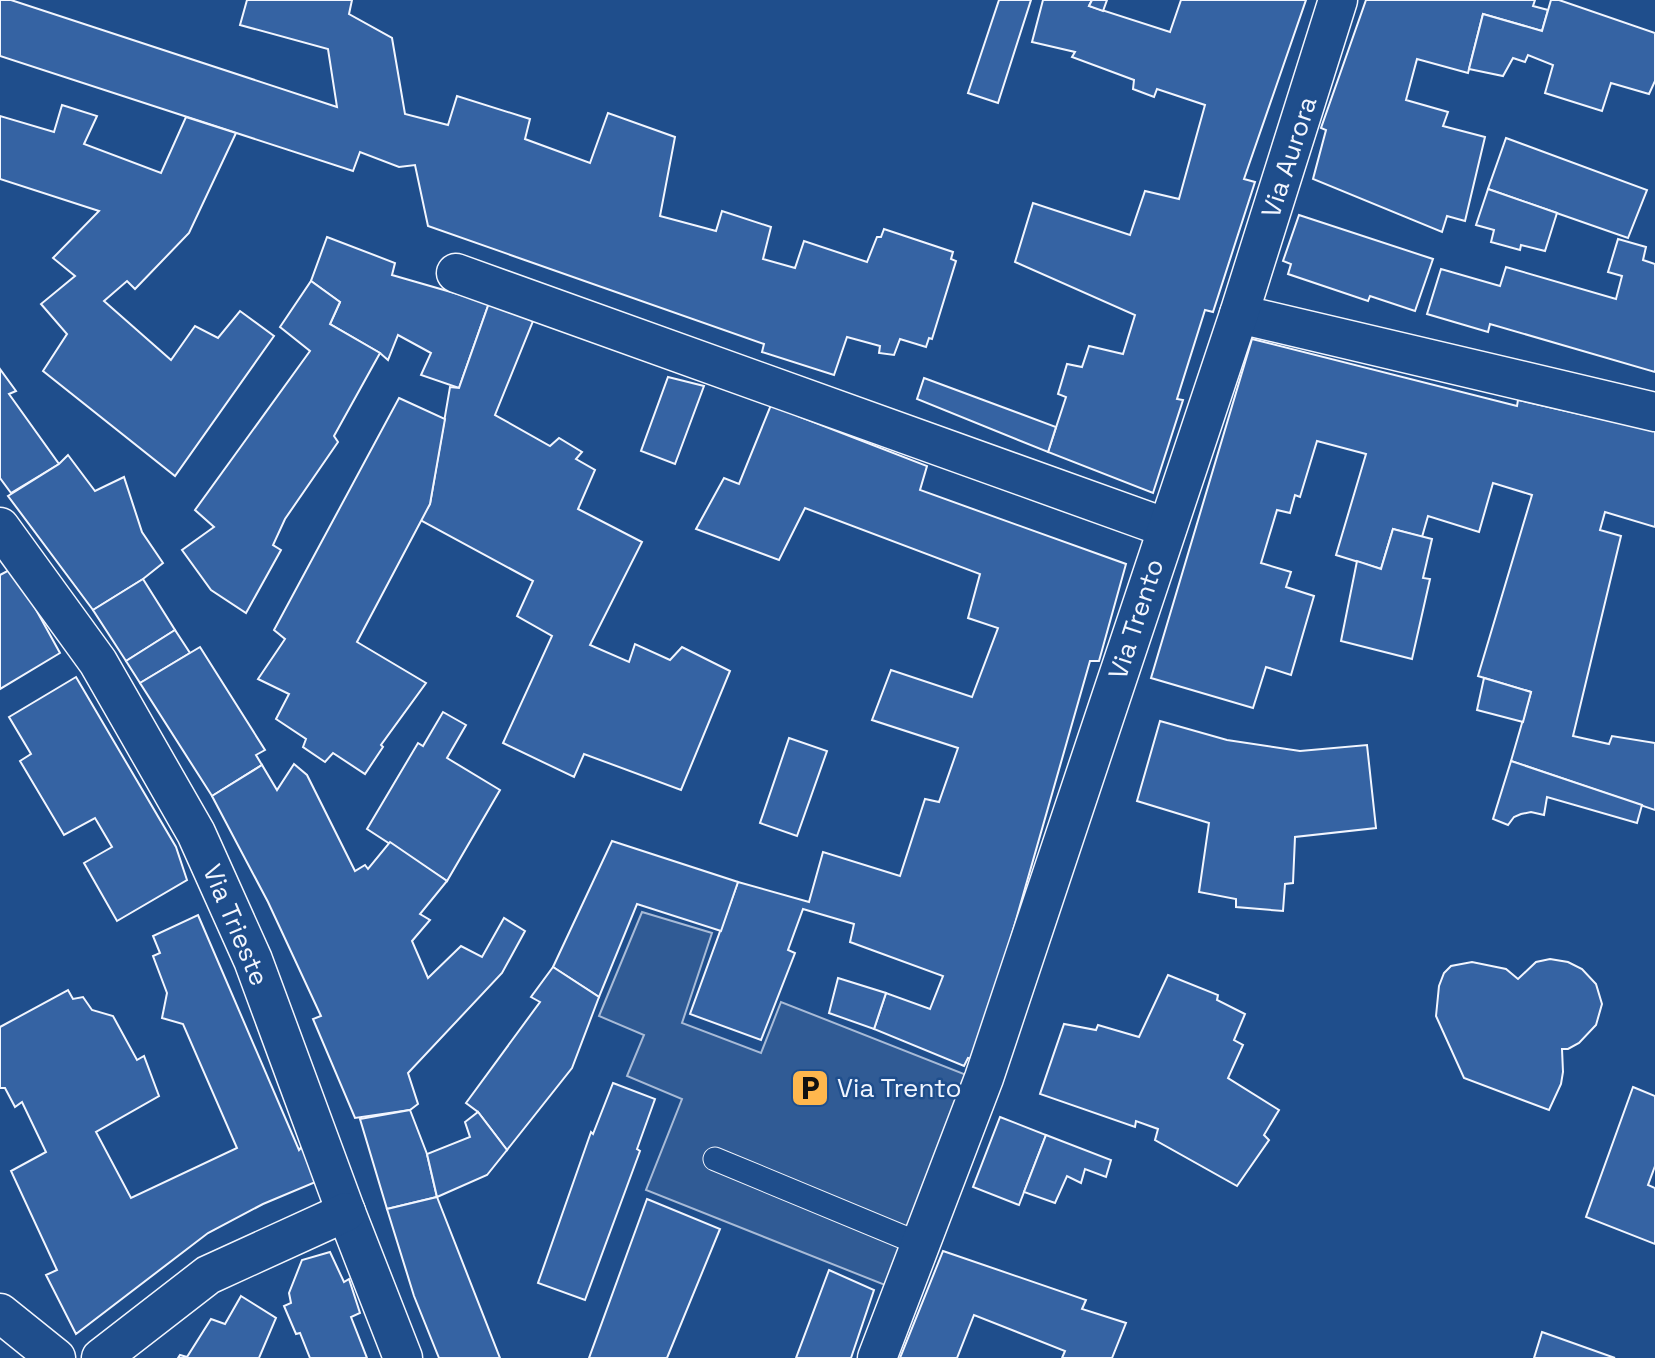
<svg xmlns="http://www.w3.org/2000/svg" width="1655" height="1358" viewBox="0 0 1655 1358" font-family="'Space Grotesk',sans-serif">
  <style>
    .parking { fill: #305b95; stroke: #a8bbd7; stroke-width: 2 }
    .building { fill: #3563a3; stroke: #f2f6ff; stroke-width: 2 }
    .lines { fill: none; stroke-linecap: round; stroke-linejoin: round }
    .service-casing { stroke: #f2f6ff; stroke-width: 25 }
    .minor-casing { stroke: #f2f6ff; stroke-width: 41 }
    .service { stroke: #1f4e8c; stroke-width: 23 }
    .minor { stroke: #1f4e8c; stroke-width: 38 }
    .labels { text-anchor: middle; stroke-width: 5; stroke-linejoin: round; paint-order: stroke }
    .street-label { font-size: 26px; fill: #f2f6ff; stroke: #1f4e8c }
    .poi-label { font-size: 26px; fill: #f2f6ff; stroke: #1f4e8c; text-anchor: start }
  </style>
  <rect width="100%" height="100%" fill="#1f4e8c"/>
  <path class="parking" d="M 642,912 L 712,933 L 682,1023 L 761,1053 L 781,1002 L 969,1076 L 885,1285 L 646,1190 L 682,1099 L 627,1076 L 644,1035 L 599,1016 Z"/>
  <g class="building">
    <path d="M 0,0 L 11,0 L 337,107 L 328,49 L 240,25 L 247,0 L 352,0 L 349,14 L 392,38 L 405,114 L 448,125 L 457,96 L 530,119 L 525,139 L 590,163 L 608,113 L 675,137 L 660,216 L 716,231 L 722,211 L 771,227 L 763,259 L 795,268 L 804,241 L 867,262 L 877,237 L 881,237 L 884,229 L 953,252 L 951,259 L 956,261 L 932,339 L 929,338 L 926,347 L 900,339 L 894,355 L 879,353 L 880,346 L 847,337 L 834,375 L 762,352 L 764,344 L 428,226 L 415,165 L 399,167 L 360,152 L 353,171 L 0,56 Z"/>
    <path d="M 999,0 L 1031,0 L 998,103 L 968,93 Z"/>
    <path d="M 1043,0 L 1092,0 L 1089,6 L 1170,32 L 1181,0 L 1306,0 L 1244,179 L 1255,182 L 1213,312 L 1205,310 L 1177,399 L 1183,400 L 1153,493 L 1048,452 L 1066,397 L 1058,394 L 1067,364 L 1082,367 L 1089,346 L 1123,354 L 1135,315 L 1015,262 L 1033,203 L 1130,235 L 1145,191 L 1179,199 L 1205,105 L 1157,89 L 1154,97 L 1133,89 L 1134,80 L 1072,57 L 1075,52 L 1032,42 Z"/>
    <path d="M 1092,0 L 1107,0 L 1103,11 L 1089,6 Z"/>
    <path d="M 1366,0 L 1535,0 L 1533,6 L 1548,10 L 1542,31 L 1483,14 L 1468,73 L 1417,59 L 1406,100 L 1448,112 L 1443,126 L 1485,137 L 1465,221 L 1447,216 L 1442,232 L 1313,179 L 1326,130 L 1321,128 Z"/>
    <path d="M 1551,0 L 1559,0 L 1655,33 L 1655,81 L 1649,94 L 1611,83 L 1602,111 L 1545,93 L 1553,65 L 1528,55 L 1525,62 L 1513,58 L 1503,76 L 1469,69 L 1483,14 L 1542,31 Z"/>
    <path d="M 62,105 L 97,116 L 84,144 L 161,173 L 186,117 L 236,133 L 189,233 L 135,289 L 127,281 L 104,301 L 171,360 L 195,326 L 218,338 L 240,311 L 274,336 L 175,476 L 43,371 L 67,334 L 41,304 L 75,276 L 53,258 L 99,211 L 0,179 L 0,116 L 54,132 Z"/>
    <path d="M 1506,138 L 1647,190 L 1628,238 L 1488,189 Z"/>
    <path d="M 1488,189 L 1557,213 L 1545,251 L 1521,245 L 1520,250 L 1491,242 L 1494,230 L 1476,225 Z"/>
    <path d="M 1299,215 L 1433,259 L 1415,311 L 1370,296 L 1368,301 L 1288,274 L 1291,264 L 1283,261 Z"/>
    <path d="M 327,237 L 395,263 L 392,275 L 489,303 L 459,388 L 421,375 L 431,353 L 398,335 L 388,360 L 380,353 L 330,324 L 340,302 L 311,281 Z"/>
    <path d="M 1618,239 L 1646,247 L 1643,260 L 1655,264 L 1655,372 L 1490,324 L 1488,332 L 1427,314 L 1441,269 L 1500,286 L 1506,267 L 1616,299 L 1622,276 L 1608,272 Z"/>
    <path d="M 311,281 L 340,302 L 330,324 L 380,353 L 334,436 L 338,442 L 285,519 L 273,545 L 281,550 L 246,613 L 211,590 L 182,550 L 214,527 L 195,510 L 310,351 L 280,327 Z"/>
    <path d="M 489,303 L 533,321 L 495,415 L 550,446 L 559,438 L 582,452 L 576,459 L 595,470 L 578,509 L 642,542 L 590,645 L 629,662 L 635,644 L 670,660 L 682,647 L 730,671 L 681,790 L 584,754 L 574,777 L 503,743 L 552,636 L 517,616 L 533,581 L 420,520 L 430,504 L 450,387 L 459,388 Z"/>
    <path d="M 1252,339 L 1517,406 L 1518,400 L 1655,431 L 1655,527 L 1605,512 L 1600,530 L 1621,536 L 1573,736 L 1609,744 L 1612,736 L 1655,743 L 1655,810 L 1511,761 L 1531,692 L 1478,676 L 1532,495 L 1493,483 L 1479,532 L 1428,516 L 1422,537 L 1393,529 L 1381,569 L 1336,555 L 1366,454 L 1317,441 L 1300,497 L 1295,495 L 1290,513 L 1277,510 L 1261,563 L 1291,572 L 1286,587 L 1314,596 L 1291,675 L 1266,667 L 1253,708 L 1151,678 Z"/>
    <path d="M 0,369 L 16,391 L 9,394 L 59,464 L 11,493 L 0,478 Z"/>
    <path d="M 668,377 L 704,386 L 675,464 L 641,451 Z"/>
    <path d="M 924,378 L 1056,427 L 1048,452 L 917,399 Z"/>
    <path d="M 399,398 L 445,419 L 430,504 L 357,642 L 426,683 L 381,745 L 383,747 L 365,774 L 333,753 L 325,762 L 303,747 L 306,739 L 276,719 L 289,694 L 258,679 L 285,639 L 274,630 Z"/>
    <path d="M 773,400 L 798,416 L 927,466 L 920,490 L 1126,564 L 1099,661 L 1090,661 L 976,1060 L 968,1058 L 964,1066 L 874,1029 L 886,993 L 930,1009 L 943,976 L 850,942 L 854,924 L 803,909 L 788,950 L 795,953 L 761,1040 L 690,1014 L 738,882 L 809,902 L 823,852 L 900,876 L 925,799 L 939,802 L 958,748 L 872,720 L 891,670 L 972,697 L 998,628 L 968,618 L 980,574 L 805,508 L 779,560 L 696,529 L 724,478 L 739,484 Z"/>
    <path d="M 68,455 L 95,491 L 124,477 L 142,532 L 163,563 L 143,579 L 93,610 L 8,496 L 59,464 Z"/>
    <path d="M 1393,529 L 1432,539 L 1423,578 L 1430,579 L 1412,659 L 1341,641 L 1357,561 L 1381,569 Z"/>
    <path d="M 13,568 L 60,653 L 0,689 L 0,575 Z"/>
    <path d="M 143,579 L 175,630 L 126,661 L 93,610 Z"/>
    <path d="M 175,630 L 190,653 L 140,683 L 126,661 Z"/>
    <path d="M 200,647 L 265,750 L 256,755 L 262,765 L 212,796 L 140,683 Z"/>
    <path d="M 76,677 L 176,847 L 187,880 L 117,921 L 84,863 L 112,847 L 95,818 L 64,835 L 20,761 L 31,754 L 9,717 Z"/>
    <path d="M 1484,678 L 1531,692 L 1523,722 L 1477,710 Z"/>
    <path d="M 443,712 L 466,725 L 447,758 L 500,790 L 447,881 L 367,829 L 418,743 L 423,746 Z"/>
    <path d="M 1160,721 L 1227,740 L 1300,751 L 1367,745 L 1376,828 L 1295,837 L 1293,883 L 1285,884 L 1283,911 L 1236,907 L 1236,899 L 1199,892 L 1209,823 L 1137,801 Z"/>
    <path d="M 789,738 L 827,751 L 797,836 L 760,823 Z"/>
    <path d="M 1511,761 L 1642,805 L 1637,823 L 1547,797 L 1544,815 L 1531,812 L 1521,814 L 1514,817 L 1508,825 L 1493,819 Z"/>
    <path d="M 294,764 L 307,775 L 355,871 L 365,865 L 368,869 L 390,842 L 447,881 L 420,914 L 430,920 L 412,941 L 428,978 L 461,946 L 482,957 L 504,918 L 525,931 L 502,973 L 408,1073 L 418,1104 L 410,1110 L 355,1118 L 313,1019 L 321,1016 L 268,902 L 212,796 L 262,765 L 277,790 Z"/>
    <path d="M 612,841 L 738,882 L 721,931 L 637,904 L 599,997 L 553,967 Z"/>
    <path d="M 198,915 L 299,1150 L 304,1144 L 318,1181 L 263,1204 L 208,1233 L 76,1334 L 46,1275 L 57,1270 L 11,1171 L 46,1152 L 22,1102 L 15,1107 L 5,1088 L 0,1088 L 0,1027 L 68,990 L 73,999 L 83,997 L 92,1010 L 113,1016 L 137,1060 L 144,1056 L 159,1096 L 96,1132 L 131,1198 L 237,1148 L 183,1024 L 162,1018 L 167,993 L 153,956 L 160,953 L 153,936 Z"/>
    <path d="M 1550,959 L 1568,962 L 1582,969 L 1596,984 L 1602,1004 L 1596,1025 L 1579,1043 L 1568,1049 L 1562,1049 L 1563,1072 L 1561,1084 L 1549,1110 L 1464,1078 L 1436,1016 L 1439,986 L 1444,973 L 1451,966 L 1472,962 L 1506,969 L 1518,979 L 1536,962 Z"/>
    <path d="M 553,967 L 599,997 L 572,1068 L 507,1150 L 478,1112 L 466,1103 L 540,1002 L 531,997 Z"/>
    <path d="M 1168,975 L 1218,995 L 1217,1000 L 1245,1014 L 1234,1040 L 1243,1045 L 1228,1078 L 1279,1110 L 1264,1135 L 1269,1140 L 1237,1186 L 1155,1140 L 1158,1129 L 1136,1121 L 1135,1127 L 1040,1094 L 1064,1024 L 1096,1030 L 1098,1025 L 1139,1037 Z"/>
    <path d="M 838,978 L 886,993 L 874,1029 L 829,1013 Z"/>
    <path d="M 613,1083 L 655,1099 L 637,1149 L 640,1151 L 585,1300 L 538,1283 L 591,1132 L 593,1134 Z"/>
    <path d="M 1633,1087 L 1655,1096 L 1655,1166 L 1648,1185 L 1655,1188 L 1655,1244 L 1586,1217 Z"/>
    <path d="M 410,1110 L 427,1154 L 437,1197 L 387,1209 L 360,1119 Z"/>
    <path d="M 478,1112 L 507,1150 L 487,1175 L 437,1197 L 427,1154 L 470,1137 L 465,1122 Z"/>
    <path d="M 1000,1117 L 1046,1135 L 1019,1205 L 973,1187 Z"/>
    <path d="M 1046,1135 L 1111,1160 L 1106,1177 L 1085,1169 L 1081,1183 L 1067,1176 L 1055,1203 L 1024,1192 Z"/>
    <path d="M 437,1197 L 500,1358 L 439,1358 L 414,1296 L 387,1209 Z"/>
    <path d="M 647,1199 L 720,1229 L 667,1358 L 589,1358 Z"/>
    <path d="M 943,1251 L 1086,1300 L 1082,1309 L 1126,1323 L 1112,1358 L 1062,1358 L 1065,1351 L 974,1315 L 957,1358 L 900,1358 Z"/>
    <path d="M 330,1252 L 344,1282 L 349,1279 L 360,1313 L 351,1317 L 367,1358 L 310,1358 L 300,1333 L 296,1334 L 284,1306 L 291,1303 L 289,1293 L 302,1260 Z"/>
    <path d="M 829,1270 L 874,1290 L 851,1358 L 796,1358 Z"/>
    <path d="M 241,1296 L 276,1318 L 259,1358 L 178,1358 L 180,1355 L 187,1357 L 211,1319 L 225,1324 Z"/>
    <path d="M 1542,1332 L 1615,1358 L 1534,1358 Z"/>
  </g>
  <g class="lines">
    <defs>
      <path id="service" d="M 715,1159 L 920,1244"/>
      <g id="minor">
        <path d="M 456,273 L 1167,528"/>
        <path d="M 1239,314 L 1655,412"/>
        <path d="M 0,527 L 98,662 L 196,833 L 253,960 L 346,1212 L 403,1358"/>
        <path d="M 0,1313 L 56,1358"/>
        <path d="M 101,1358 L 208,1275 L 346,1212"/>
        <path d="M 877,1358 L 984,1078 L 1239,314 L 1338,0"/>
      </g>
    </defs>
    <use href="#service" class="service-casing"/>
    <use href="#minor" class="minor-casing"/>
    <use href="#service" class="service"/>
    <use href="#minor" class="minor"/>
  </g>
  <defs>
    <symbol id="parking-square" viewBox="-11 -11 22 22"><rect x="-9" y="-9" width="18" height="18" rx="4" fill="#ffb74d" stroke="#1f4e8c"/><path d="M-3.5-5.5H1a3.5 3.5 0 0 1 0 7H-1V5.5H-3.5ZM-1-3.4V-.6H.8a1.4 1.4 0 0 0 0-2.8Z" fill="#111"/></symbol>
  </defs>
  <g fill-rule="evenodd">
    <use href="#parking-square" x="788" y="1066" width="44" height="44"/>
  </g>
  <g class="labels">
    <g class="street-label">
      <text transform="translate(1289 157) rotate(-72)" y="9">Via Aurora</text>
      <text transform="translate(1136 619) rotate(-72)" y="9">Via Trento</text>
      <text transform="translate(236 925) rotate(67)" y="9">Via Trieste</text>
    </g>
    <g class="poi-label">
      <text x="837" y="1097">Via Trento</text>
    </g>
  </g>
</svg>
